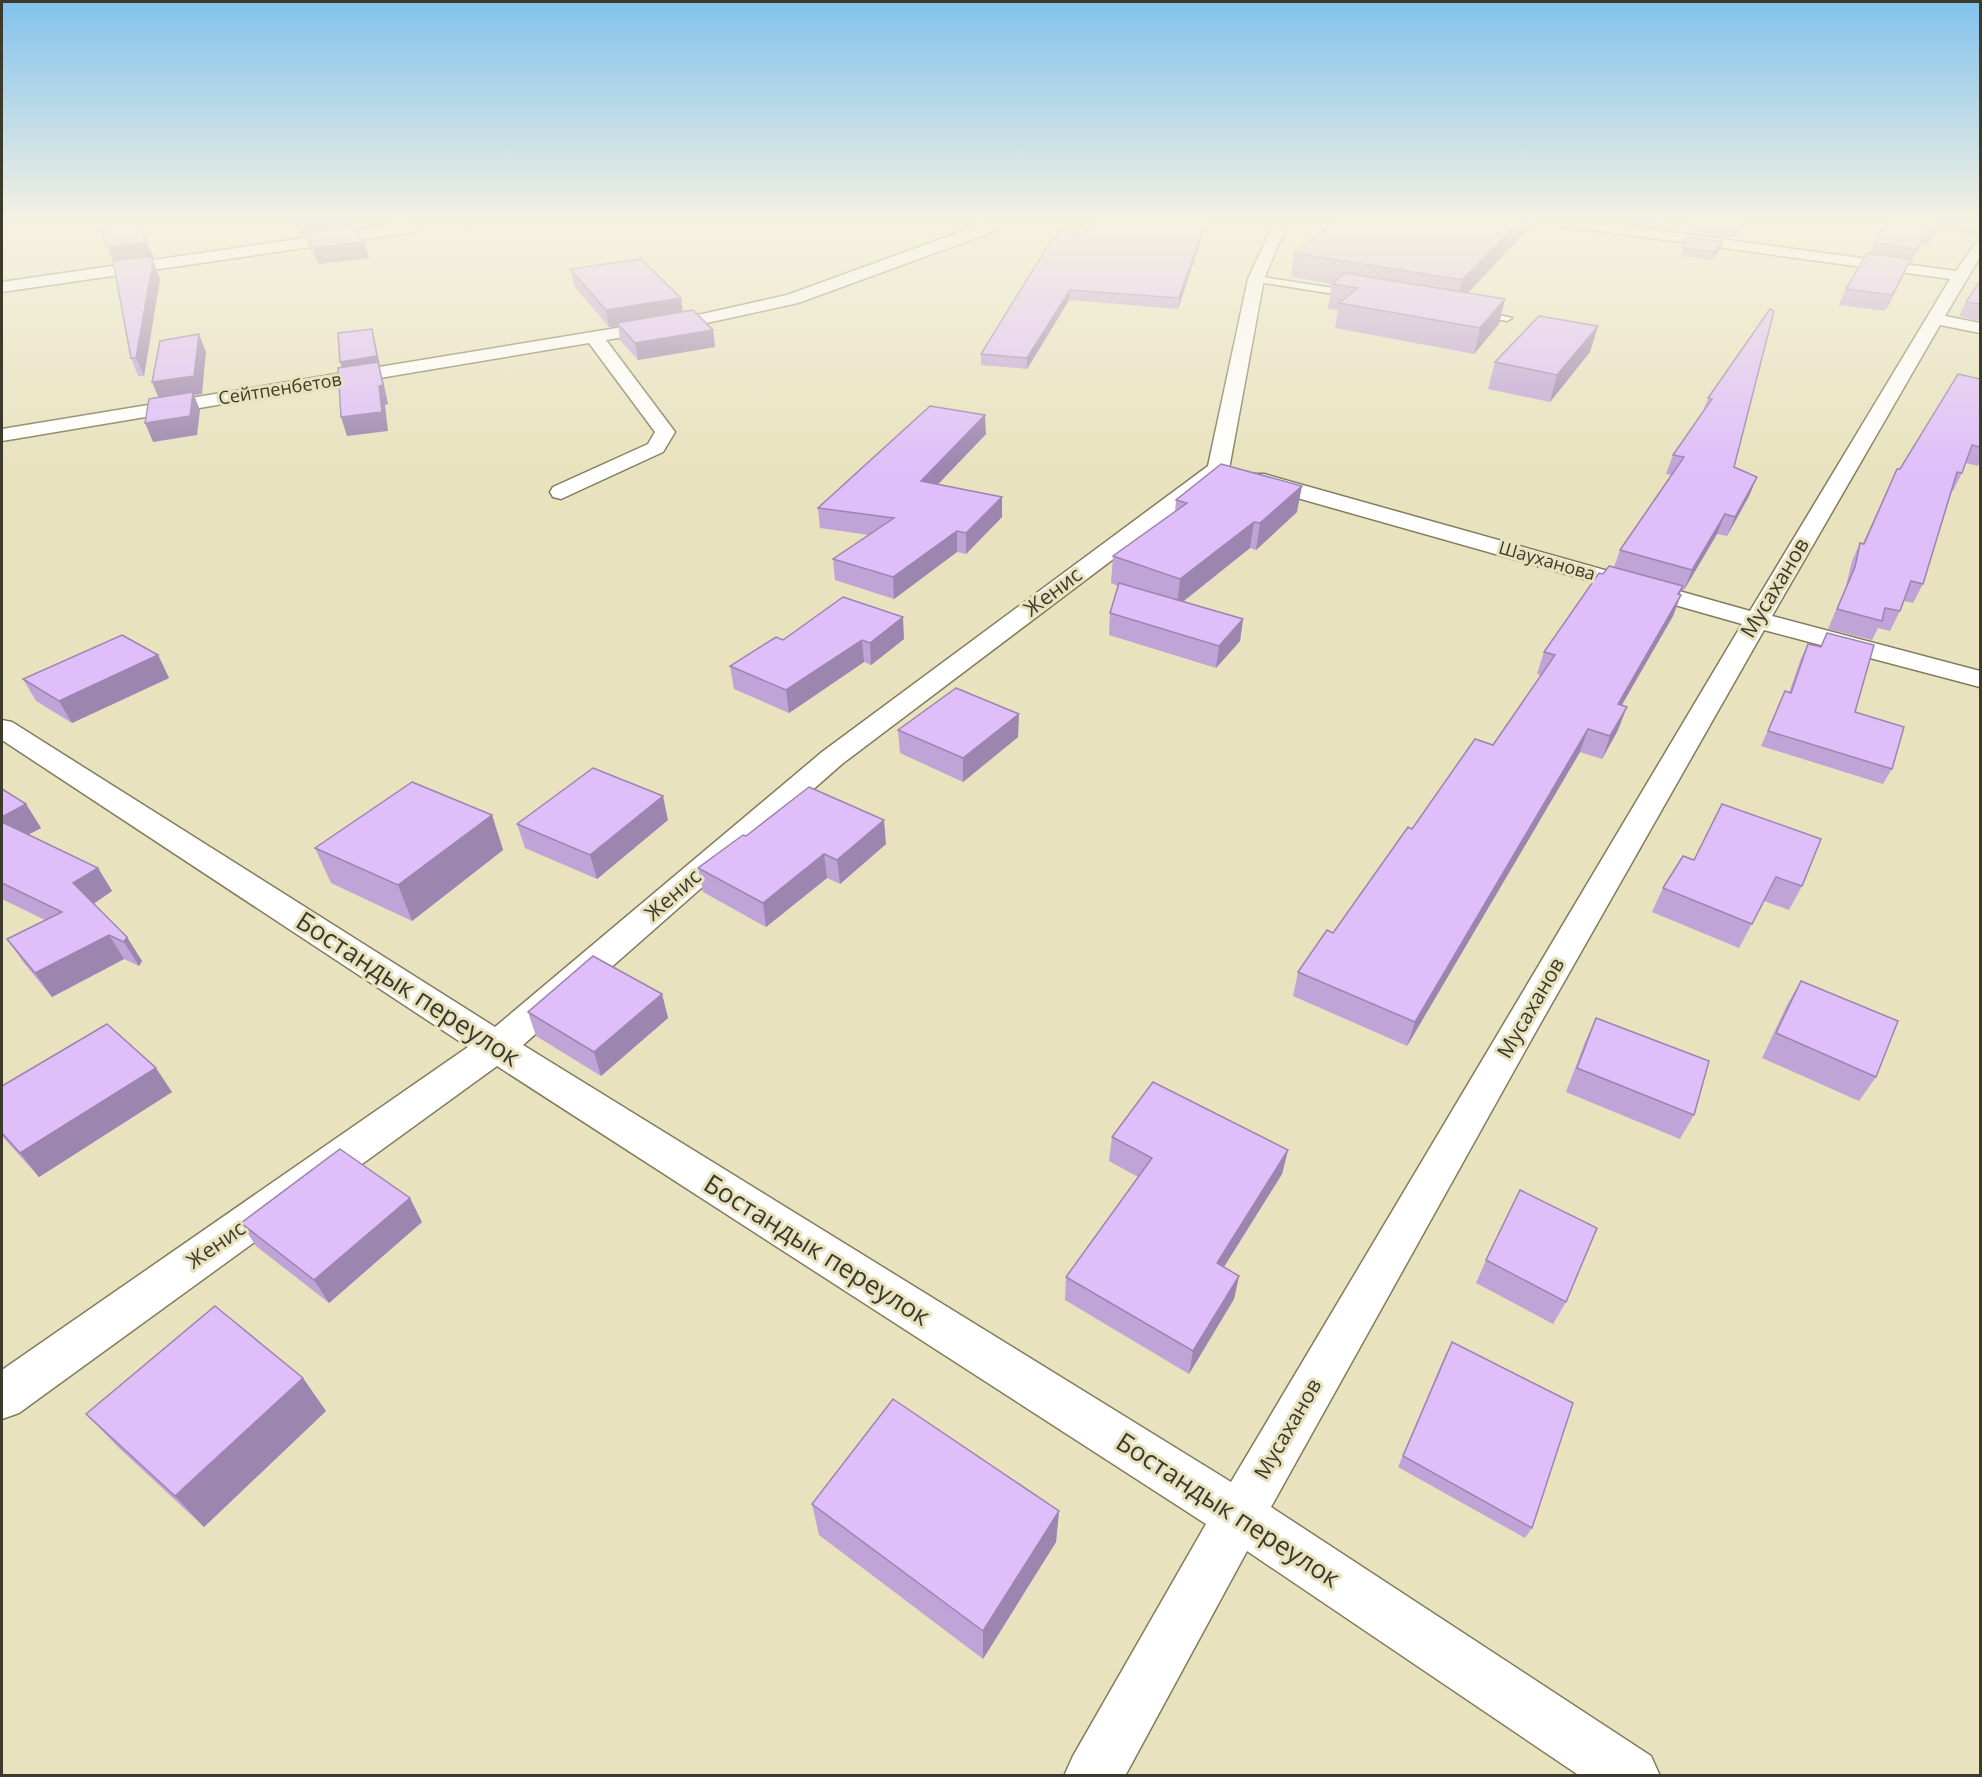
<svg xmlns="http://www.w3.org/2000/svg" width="1982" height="1777" viewBox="0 0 1982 1777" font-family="'Open Sans',sans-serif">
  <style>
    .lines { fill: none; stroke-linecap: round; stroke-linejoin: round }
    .service-casing { stroke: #827c5b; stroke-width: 3 }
    .minor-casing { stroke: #827c5b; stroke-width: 3 }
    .service { fill: #fff; fill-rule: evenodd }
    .minor { fill: #fff; fill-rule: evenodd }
    .wall { fill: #c0a3d7 }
    .shaded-wall { fill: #9c85af }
    .building { fill: #dfbefa; stroke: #9c85af; stroke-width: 1.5 }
    .labels { text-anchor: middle; stroke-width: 6; stroke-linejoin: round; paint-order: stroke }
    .far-street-label { font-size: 18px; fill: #3c3a2b; stroke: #e8e2be }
    .street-label { font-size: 21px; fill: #3c3a2b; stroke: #e8e2be }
    .near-street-label { font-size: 26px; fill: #3c3a2b; stroke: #e8e2be }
  </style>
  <rect width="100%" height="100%" fill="#e8e2be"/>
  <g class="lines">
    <defs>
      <g id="service">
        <path d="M 1256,276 L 1359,292 L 1364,295 L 1359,298 L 1252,281 L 1252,277 Z"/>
        <path d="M 1473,309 L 1512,318 L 1507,321 L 1469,314 L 1469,310 Z"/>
      </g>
      <g id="minor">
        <path d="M 414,222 L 434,222 L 413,232 L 2,292 L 2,282 Z"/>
        <path d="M 458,222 L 481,222 L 474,226 L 460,225 Z"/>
        <path d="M 988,222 L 1006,222 L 990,233 L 798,303 L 702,324 L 606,340 L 675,432 L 663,452 L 561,499 L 553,497 L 550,492 L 553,487 L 648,444 L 655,432 L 589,343 L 2,441 L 2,429 L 702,314 L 787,295 Z"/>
        <path d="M 1274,222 L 1288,222 L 1264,279 L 1229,469 L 1226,474 L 842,764 L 523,1045 L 1231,1482 L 1742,624 L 1248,484 L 1245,479 L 1248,474 L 1264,474 L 1750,611 L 1950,279 L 1563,226 L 1556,222 L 1596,222 L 1956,271 L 1975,244 L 1980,243 L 1980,257 L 1945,316 L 1980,323 L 1980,333 L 1940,325 L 1772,616 L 1980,671 L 1980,687 L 1764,630 L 1535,1033 L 1271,1507 L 1651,1756 L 1660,1776 L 1580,1776 L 1247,1551 L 1125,1776 L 1064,1776 L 1073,1756 L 1206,1524 L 497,1066 L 19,1413 L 2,1419 L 2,1370 L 468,1047 L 2,740 L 2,720 L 12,722 L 495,1027 L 822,752 L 1208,466 L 1248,279 Z"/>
      </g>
    </defs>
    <use href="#service" class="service-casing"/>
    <use href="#minor" class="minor-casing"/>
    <use href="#service" class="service"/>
    <use href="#minor" class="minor"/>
  </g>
  <g class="wall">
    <path d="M 293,222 L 351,222 L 352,227 L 364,242 L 369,258 L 319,264 L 310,249 L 305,236 L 301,236 Z"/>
    <path d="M 1207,222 L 1178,309 L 1069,300 L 1027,369 L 981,365 L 981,354 L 1085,233 Z"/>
    <path d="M 1336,222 L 1535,222 L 1468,293 L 1499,324 L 1474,354 L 1335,328 L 1338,310 L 1328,309 L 1332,284 L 1291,277 L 1294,253 Z"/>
    <path d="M 1621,222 L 1662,222 L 1656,227 Z"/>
    <path d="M 1691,222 L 1747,222 L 1731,238 L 1688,232 Z"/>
    <path d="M 1886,222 L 1980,222 L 1980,235 L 1937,228 L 1929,245 L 1921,244 L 1911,263 L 1910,262 L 1885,311 L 1839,305 L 1846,289 L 1869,253 L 1874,243 Z"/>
    <path d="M 1687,237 L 1720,250 L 1710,260 L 1681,256 Z"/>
    <path d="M 147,242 L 154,258 L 152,258 L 160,279 L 144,376 L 138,376 L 131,358 Z"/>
    <path d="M 570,269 L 681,298 L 683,312 L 713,330 L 715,347 L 638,360 L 620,340 L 618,326 L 609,327 L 574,286 Z"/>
    <path d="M 1980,281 L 1980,321 L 1959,316 L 1966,302 Z"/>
    <path d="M 1770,309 L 1734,467 L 1757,477 L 1749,496 L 1727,536 L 1717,534 L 1684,590 L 1681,590 L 1673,616 L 1622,705 L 1618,730 L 1602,759 L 1580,752 L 1407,1046 L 1293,996 L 1298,972 L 1333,933 L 1412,829 L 1493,745 L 1541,675 L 1537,674 L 1544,652 L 1603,574 L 1614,567 L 1620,550 L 1672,475 L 1666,474 L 1673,455 L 1703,411 L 1708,398 Z"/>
    <path d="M 1590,352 L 1550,402 L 1488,389 L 1495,362 Z"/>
    <path d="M 1980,379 L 1980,461 L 1978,466 L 1966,463 L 1962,473 L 1953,491 L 1952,491 L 1923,584 L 1913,603 L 1904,601 L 1900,611 L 1890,631 L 1878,628 L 1872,640 L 1828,629 L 1846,586 L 1852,561 L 1860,543 L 1863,543 L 1897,469 L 1900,469 Z"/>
    <path d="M 986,434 L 938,484 L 1002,517 L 966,554 L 957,552 L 894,599 L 835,580 L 833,559 L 869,535 L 820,528 L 818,508 Z"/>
    <path d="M 1176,500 L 1297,512 L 1256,550 L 1250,548 L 1183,602 L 1243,619 L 1240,641 L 1216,668 L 1109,635 L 1110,613 L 1118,586 L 1111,583 L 1113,556 L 1175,512 Z"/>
    <path d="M 1827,633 L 1855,712 L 1892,769 L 1883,784 L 1761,746 L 1785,691 L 1789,693 L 1801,658 L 1808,644 L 1820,647 Z"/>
    <path d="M 904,639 L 871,665 L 864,662 L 789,713 L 734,689 L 730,666 L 783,640 Z"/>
    <path d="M 158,655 L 169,678 L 72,723 L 36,701 L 23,679 Z"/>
    <path d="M 898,730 L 1018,737 L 963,782 L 900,753 Z"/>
    <path d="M 2,789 L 26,804 L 41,828 L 28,835 L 98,868 L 112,891 L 94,904 L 142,961 L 139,966 L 124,959 L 52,997 L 24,963 L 7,939 L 45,920 L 2,899 Z"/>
    <path d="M 1722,804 L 1802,886 L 1789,910 L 1764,901 L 1739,948 L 1652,912 L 1663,888 L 1694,860 Z"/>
    <path d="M 492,815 L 503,850 L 412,921 L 331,883 L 315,848 Z"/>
    <path d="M 668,820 L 597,879 L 525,848 L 517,824 Z"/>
    <path d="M 746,836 L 886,844 L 840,884 L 827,878 L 766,927 L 703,892 L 698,868 Z"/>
    <path d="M 1801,981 L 1876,1077 L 1859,1101 L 1762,1058 L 1787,1005 Z"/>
    <path d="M 662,994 L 668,1018 L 601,1076 L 536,1036 L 528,1012 Z"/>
    <path d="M 1596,1018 L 1694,1115 L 1680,1139 L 1566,1092 L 1585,1042 Z"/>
    <path d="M 2,1086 L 172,1092 L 39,1177 L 2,1136 Z"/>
    <path d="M 1112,1137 L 1288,1150 L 1282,1174 L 1224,1267 L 1239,1276 L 1234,1299 L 1189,1374 L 1065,1300 L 1066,1277 L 1138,1177 L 1109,1161 Z"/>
    <path d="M 422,1222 L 329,1303 L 256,1246 L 241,1223 Z"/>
    <path d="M 1486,1260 L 1566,1302 L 1553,1324 L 1476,1283 Z"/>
    <path d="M 1446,1353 L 1532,1528 L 1525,1538 L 1398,1467 Z"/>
    <path d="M 326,1411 L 204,1527 L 117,1446 L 86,1414 Z"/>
    <path d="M 812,1504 L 1059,1511 L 1056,1542 L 983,1659 L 819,1535 Z"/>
  </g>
  <g class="shaded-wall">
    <path d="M 308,222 L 351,222 L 353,229 L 301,236 L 297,224 Z"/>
    <path d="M 1205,222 L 1207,222 L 1178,309 L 1179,298 Z"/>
    <path d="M 1519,222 L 1535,222 L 1456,305 L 1462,280 Z"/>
    <path d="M 1742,222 L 1747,222 L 1731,238 L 1734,230 Z"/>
    <path d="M 147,242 L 154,258 L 152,258 L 160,279 L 144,376 L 136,358 L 114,263 L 108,248 Z"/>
    <path d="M 364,242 L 369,258 L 319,264 L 314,248 Z"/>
    <path d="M 1723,242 L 1720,250 L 1710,260 L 1713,252 Z"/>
    <path d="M 1911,259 L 1904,275 L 1885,311 L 1892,295 Z"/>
    <path d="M 1070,290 L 1069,300 L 1027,369 L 1027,358 Z"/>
    <path d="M 681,298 L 683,315 L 617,323 L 618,326 L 609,327 L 606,310 Z"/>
    <path d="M 1505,299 L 1499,324 L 1474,354 L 1480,328 Z"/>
    <path d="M 1598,326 L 1590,352 L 1550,402 L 1557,375 Z"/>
    <path d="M 372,329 L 380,365 L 379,365 L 383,380 L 388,404 L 385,405 L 388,431 L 347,436 L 341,417 L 343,371 L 340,362 Z"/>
    <path d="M 713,330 L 715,347 L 638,360 L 635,343 Z"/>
    <path d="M 199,334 L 206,352 L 202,394 L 194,395 L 200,410 L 197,435 L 153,442 L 145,423 L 160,401 L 152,382 Z"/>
    <path d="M 985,415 L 986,434 L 922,501 L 921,481 Z"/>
    <path d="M 1757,477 L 1749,496 L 1727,536 L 1735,517 Z"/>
    <path d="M 1302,486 L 1297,512 L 1256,550 L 1260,523 Z"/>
    <path d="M 1002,497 L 1002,517 L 966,554 L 966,533 Z"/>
    <path d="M 1725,514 L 1717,534 L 1684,590 L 1692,570 Z"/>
    <path d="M 1254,522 L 1250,548 L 1177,606 L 1180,579 Z"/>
    <path d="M 957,531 L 957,552 L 894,599 L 893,577 Z"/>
    <path d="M 1683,586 L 1675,606 L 1681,595 L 1673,616 L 1609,727 L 1618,704 Z"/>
    <path d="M 903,617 L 904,639 L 871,665 L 870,643 Z"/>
    <path d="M 1243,619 L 1240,641 L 1216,668 L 1219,646 Z"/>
    <path d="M 862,640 L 864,662 L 789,713 L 786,690 Z"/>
    <path d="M 158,655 L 169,678 L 72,723 L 59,701 Z"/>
    <path d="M 1627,707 L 1618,730 L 1602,759 L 1610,736 Z"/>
    <path d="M 1019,714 L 1018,737 L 963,782 L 963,758 Z"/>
    <path d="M 1588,729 L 1580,752 L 1407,1046 L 1415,1022 Z"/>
    <path d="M 663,796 L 668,820 L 597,879 L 590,855 Z"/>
    <path d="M 26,804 L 41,828 L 12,843 L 2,827 L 2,817 Z"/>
    <path d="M 492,815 L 503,850 L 412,921 L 398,885 Z"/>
    <path d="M 884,820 L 886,844 L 840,884 L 837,860 Z"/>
    <path d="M 824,854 L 827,878 L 766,927 L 763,903 Z"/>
    <path d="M 98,868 L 112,891 L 88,907 L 73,883 Z"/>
    <path d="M 109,935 L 124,959 L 52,997 L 35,973 Z"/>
    <path d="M 127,937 L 142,961 L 139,966 L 124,942 Z"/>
    <path d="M 662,994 L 668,1018 L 601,1076 L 594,1052 Z"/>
    <path d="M 156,1068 L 172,1092 L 39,1177 L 20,1153 Z"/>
    <path d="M 1288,1150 L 1282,1174 L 1212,1286 L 1217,1263 Z"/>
    <path d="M 410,1198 L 422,1222 L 329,1303 L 314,1280 Z"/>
    <path d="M 1239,1276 L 1234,1299 L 1189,1374 L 1193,1351 Z"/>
    <path d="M 303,1378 L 326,1411 L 204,1527 L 175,1496 Z"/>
    <path d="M 1059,1511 L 1056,1542 L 983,1659 L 983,1631 Z"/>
  </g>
  <g class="building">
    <path d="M 1097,222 L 1205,222 L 1179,298 L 1070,290 L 1027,358 L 981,354 L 1050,242 L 1061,231 L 1085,233 Z"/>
    <path d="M 1336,222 L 1519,222 L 1462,280 L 1294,253 Z"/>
    <path d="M 1691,222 L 1742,222 L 1734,230 L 1690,225 Z"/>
    <path d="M 1886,222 L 1940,222 L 1935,231 L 1927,230 L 1917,249 L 1874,243 Z"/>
    <path d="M 139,224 L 147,242 L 108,248 L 100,229 Z"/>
    <path d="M 355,227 L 364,242 L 314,248 L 305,234 Z"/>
    <path d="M 1687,237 L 1723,242 L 1713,252 L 1683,248 Z"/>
    <path d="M 1867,253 L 1911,259 L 1892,295 L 1846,289 Z"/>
    <path d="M 151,256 L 153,262 L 136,358 L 131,358 L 113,261 Z"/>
    <path d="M 641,259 L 681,298 L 606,310 L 570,269 Z"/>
    <path d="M 1345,273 L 1505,299 L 1480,328 L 1339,303 L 1358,288 L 1332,284 Z"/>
    <path d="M 1980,281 L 1980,304 L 1966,302 Z"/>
    <path d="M 1770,309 L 1774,311 L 1734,467 L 1757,477 L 1735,517 L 1725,514 L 1692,570 L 1620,550 L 1684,457 L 1673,455 L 1712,399 L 1708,398 Z"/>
    <path d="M 693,310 L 713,330 L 635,343 L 617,323 Z"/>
    <path d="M 1539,316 L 1598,326 L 1557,375 L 1495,362 Z"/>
    <path d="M 372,329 L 377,356 L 340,362 L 338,333 Z"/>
    <path d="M 199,334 L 194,376 L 152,382 L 160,341 Z"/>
    <path d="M 378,362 L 383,385 L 379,386 L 382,412 L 341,417 L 338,368 Z"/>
    <path d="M 1958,374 L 1980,379 L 1980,447 L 1972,445 L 1962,473 L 1957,472 L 1923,584 L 1911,581 L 1900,611 L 1885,608 L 1882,621 L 1837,609 L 1855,567 L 1860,543 L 1864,544 L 1897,469 L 1900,469 Z"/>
    <path d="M 193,392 L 190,416 L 145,423 L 149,399 Z"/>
    <path d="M 930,406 L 985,415 L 921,481 L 1002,497 L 966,533 L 957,531 L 893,577 L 833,559 L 894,518 L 818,508 Z"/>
    <path d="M 1221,464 L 1302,486 L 1260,523 L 1254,522 L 1180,579 L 1113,556 L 1187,503 L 1176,500 Z"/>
    <path d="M 1609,566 L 1683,586 L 1678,594 L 1681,595 L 1618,704 L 1627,707 L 1610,736 L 1588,729 L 1415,1022 L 1298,972 L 1327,930 L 1333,933 L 1408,827 L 1412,829 L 1475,739 L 1493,745 L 1555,655 L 1544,652 L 1599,573 L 1603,574 Z"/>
    <path d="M 1119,583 L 1243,619 L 1219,646 L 1110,613 Z"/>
    <path d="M 843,597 L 903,617 L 870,643 L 862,640 L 786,690 L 730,666 L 776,637 L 783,640 Z"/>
    <path d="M 1827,633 L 1874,645 L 1855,712 L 1904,727 L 1892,769 L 1768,731 L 1785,691 L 1791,693 L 1808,644 L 1821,647 Z"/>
    <path d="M 122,635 L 158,655 L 59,701 L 23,679 Z"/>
    <path d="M 956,688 L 1019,714 L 963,758 L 898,730 Z"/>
    <path d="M 593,768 L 663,796 L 590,855 L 517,824 Z"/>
    <path d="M 412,782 L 492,815 L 398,885 L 315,848 Z"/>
    <path d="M 809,787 L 884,820 L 837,860 L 824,854 L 763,903 L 698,868 L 743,835 L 746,836 Z"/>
    <path d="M 2,789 L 26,804 L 2,817 Z"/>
    <path d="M 1722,804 L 1821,839 L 1802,886 L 1776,877 L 1752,924 L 1663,888 L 1683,856 L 1694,860 Z"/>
    <path d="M 2,822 L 98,868 L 73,883 L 127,937 L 124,942 L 109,935 L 35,973 L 7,939 L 62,912 L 2,883 Z"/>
    <path d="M 593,956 L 662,994 L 594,1052 L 528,1012 Z"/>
    <path d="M 1801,981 L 1898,1021 L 1876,1077 L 1776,1033 Z"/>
    <path d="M 1596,1018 L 1709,1061 L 1694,1115 L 1577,1068 Z"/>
    <path d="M 107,1024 L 156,1068 L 20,1153 L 2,1133 L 2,1086 Z"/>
    <path d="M 1153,1082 L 1288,1150 L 1217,1263 L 1239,1276 L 1193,1351 L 1066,1277 L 1152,1158 L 1112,1137 Z"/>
    <path d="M 340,1149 L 410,1198 L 314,1280 L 241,1223 Z"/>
    <path d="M 1520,1190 L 1597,1228 L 1566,1302 L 1486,1260 Z"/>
    <path d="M 215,1306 L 303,1378 L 175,1496 L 86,1414 Z"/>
    <path d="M 1452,1342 L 1573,1403 L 1532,1528 L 1403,1456 Z"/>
    <path d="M 893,1399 L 1059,1511 L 983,1631 L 812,1504 Z"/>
  </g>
  <linearGradient id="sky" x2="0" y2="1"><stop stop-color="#81c2ed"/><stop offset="0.47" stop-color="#f5f2e2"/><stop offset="1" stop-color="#f5f2e2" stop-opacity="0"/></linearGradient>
  <rect width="1982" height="471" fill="url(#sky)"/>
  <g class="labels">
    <g class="far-street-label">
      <text transform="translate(280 389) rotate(-9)" y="6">Сейтпенбетов</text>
      <text transform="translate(1547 561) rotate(16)" y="6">Шауханова</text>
    </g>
    <g class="street-label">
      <text transform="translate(1775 588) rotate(-59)" y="7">Мусаханов</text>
      <text transform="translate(1053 592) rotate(-37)" y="7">Женис</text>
      <text transform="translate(673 895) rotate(-41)" y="7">Женис</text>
      <text transform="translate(1531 1008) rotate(-60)" y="7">Мусаханов</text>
      <text transform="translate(216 1245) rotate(-35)" y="7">Женис</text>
      <text transform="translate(1288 1429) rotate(-60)" y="7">Мусаханов</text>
    </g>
    <g class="near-street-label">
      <text transform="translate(408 989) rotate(33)" y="9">Бостандык переулок</text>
      <text transform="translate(817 1250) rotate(32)" y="9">Бостандык переулок</text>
      <text transform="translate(1228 1510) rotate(33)" y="9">Бостандык переулок</text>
    </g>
  </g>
  <rect width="1982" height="1777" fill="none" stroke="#3c3a2b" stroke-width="6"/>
</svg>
